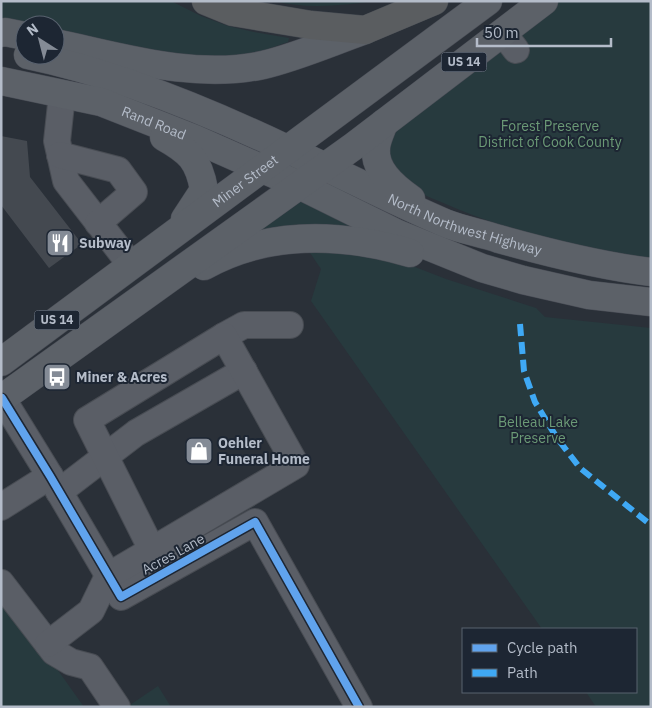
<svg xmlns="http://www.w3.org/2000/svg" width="652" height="708" viewBox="0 0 652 708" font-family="'IBM Plex Sans',sans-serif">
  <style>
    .green { fill: #273a3e }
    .building { fill: #444950 }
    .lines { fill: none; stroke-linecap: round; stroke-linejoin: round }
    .minor-casing { stroke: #484c53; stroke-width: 28 }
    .major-casing { stroke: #484c55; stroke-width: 29 }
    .highway-casing { stroke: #474c53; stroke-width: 29 }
    .minor { stroke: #5a5e66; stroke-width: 26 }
    .major { stroke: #5c6168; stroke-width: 28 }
    .highway { stroke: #5a5d60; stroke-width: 28 }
    .quiet { stroke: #3fa9f5; stroke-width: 6; stroke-dasharray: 12 6; stroke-linecap: butt }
    .cycleway-casing { stroke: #1d2633; stroke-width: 11 }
    .cycleway { stroke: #60a3ed; stroke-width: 8 }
    .labels { text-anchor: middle; stroke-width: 4; stroke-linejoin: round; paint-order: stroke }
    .shield { fill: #1d2633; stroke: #878f9c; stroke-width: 1 }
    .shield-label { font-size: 12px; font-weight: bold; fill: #b4bcc9 }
    .street-label { font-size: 14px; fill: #b4bcc9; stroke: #1d2633 }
    .park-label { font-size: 14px; fill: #6b9a76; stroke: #1d2633 }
    .poi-label { font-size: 14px; font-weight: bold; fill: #b4bcc9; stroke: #1d2633; text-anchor: start }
  </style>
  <rect width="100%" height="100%" fill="#2a3038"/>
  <g class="green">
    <path d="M 1,1 L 171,1 L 201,16 L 228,26 L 254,32 L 289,38 L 288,42 L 256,53 L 209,58 L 163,56 L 55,33 L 55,25 L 1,23 Z"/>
    <path d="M 273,1 L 374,1 C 340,6 306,9 273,1 Z"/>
    <path d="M 555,1 L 651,1 L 651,259 C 578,247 508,232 441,202 C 426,196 402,186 393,172 C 391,169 388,150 389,146 C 389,141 392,136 393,131 Z"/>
    <path d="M 295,200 L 302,202 L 358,227 L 254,235 Z"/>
    <path d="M 306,247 L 384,255 L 446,279 L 536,308 L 545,317 L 651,328 L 651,707 L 596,707 L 586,692 L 636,692 L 636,629 L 542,629 L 311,301 L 321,269 Z"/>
    <path d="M 1,590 L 84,707 L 1,707 Z"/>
    <path d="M 158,686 L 171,707 L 127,707 Z"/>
  </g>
  <path class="building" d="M 1,136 L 27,141 L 30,177 L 82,244 L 49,268 L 1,205 Z"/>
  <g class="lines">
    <defs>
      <g id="minor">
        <path d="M 503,33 L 516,50"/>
        <path d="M 62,95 L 57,141 L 66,181 L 131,265"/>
        <path d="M 60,155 L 118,170 L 134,192 L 98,223"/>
        <path d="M 224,336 L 244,325 L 290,325"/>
        <path d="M 2,398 L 50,476 L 121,597 L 255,522 L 359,707"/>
        <path d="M 59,492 L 136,433 L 244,371"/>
        <path d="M 1,507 L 50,476"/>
        <path d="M 1,583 L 54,652 L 71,662 L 90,667 L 117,707"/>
        <path d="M 48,644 L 91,611 L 108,576 L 296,465 L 224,336 L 87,420 L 152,550"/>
      </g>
      <g id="major">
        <path d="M 1,33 L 5,32 L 25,36"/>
        <path d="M 55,43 C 122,57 194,80 263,65 C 297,57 331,42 365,30"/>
        <path id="s1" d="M 28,55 C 115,73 207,111 287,149 C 340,173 391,200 445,223 C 462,230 482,233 499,239 C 549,253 600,266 651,272"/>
        <path id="s2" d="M 1,81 L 101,102 L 195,139 L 299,185 L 398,234 L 482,268 L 523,280 L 589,295 L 651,302"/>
        <path d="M 384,123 C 381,131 376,141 376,149 C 374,170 395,188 411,199"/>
        <path d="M 164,137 C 189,151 199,160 204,190 L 185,219"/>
        <path d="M 204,266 C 269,230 341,233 410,253"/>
        <path id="s3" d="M 1,362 L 488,1"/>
        <path d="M 1,399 L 354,146 L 544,1"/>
      </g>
      <path id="highway" d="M 206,1 L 233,12 L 311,25 L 365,30 L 434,1"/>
    </defs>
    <use href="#minor" class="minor-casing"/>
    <use href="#major" class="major-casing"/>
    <use href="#highway" class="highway-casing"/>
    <use href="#minor" class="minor"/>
    <use href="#major" class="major"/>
    <use href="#highway" class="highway"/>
    <path class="quiet" d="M 520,324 L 524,371 L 535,402 L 557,438 L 580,468 L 651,525"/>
    <defs>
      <path id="cycleway" d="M 2,398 L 50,476 L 121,597 L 255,522 L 359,707"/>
    </defs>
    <use href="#cycleway" class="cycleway-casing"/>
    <use href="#cycleway" class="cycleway"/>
  </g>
  <defs>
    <symbol id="restaurant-square" viewBox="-11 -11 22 22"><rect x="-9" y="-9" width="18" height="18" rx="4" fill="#848b96" stroke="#1d2633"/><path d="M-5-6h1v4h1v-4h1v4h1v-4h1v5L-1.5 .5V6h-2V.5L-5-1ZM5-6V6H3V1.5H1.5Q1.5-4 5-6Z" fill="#fff"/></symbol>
    <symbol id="bus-square" viewBox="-11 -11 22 22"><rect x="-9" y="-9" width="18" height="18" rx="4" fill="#848b96" stroke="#1d2633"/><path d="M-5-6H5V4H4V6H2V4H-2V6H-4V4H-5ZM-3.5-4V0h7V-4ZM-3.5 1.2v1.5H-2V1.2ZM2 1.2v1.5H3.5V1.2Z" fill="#fff"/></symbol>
    <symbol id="shop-square" viewBox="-11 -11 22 22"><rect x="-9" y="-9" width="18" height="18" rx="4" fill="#848b96" stroke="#1d2633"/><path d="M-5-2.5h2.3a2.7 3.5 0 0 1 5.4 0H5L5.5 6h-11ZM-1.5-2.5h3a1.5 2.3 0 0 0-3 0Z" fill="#fff"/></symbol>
  </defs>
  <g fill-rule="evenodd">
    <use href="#restaurant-square" x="44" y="227" width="32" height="32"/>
    <use href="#bus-square" x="41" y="361" width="32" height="32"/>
    <use href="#shop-square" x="183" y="435" width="32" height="32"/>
  </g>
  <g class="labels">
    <g class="shield">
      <rect x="441.5" y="52.5" width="45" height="19" rx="4"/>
      <rect x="34.5" y="310.5" width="45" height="19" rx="4"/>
    </g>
    <g class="shield-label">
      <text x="464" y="66">US 14</text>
      <text x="57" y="324">US 14</text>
    </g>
    <g class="street-label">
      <text dy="5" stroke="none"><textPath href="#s2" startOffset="159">Rand Road</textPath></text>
      <text dy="5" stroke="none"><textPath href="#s3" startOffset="304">Miner Street</textPath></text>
      <text dy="5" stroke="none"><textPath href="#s1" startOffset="470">North Northwest Highway</textPath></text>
      <text transform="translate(173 554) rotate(-29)" y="5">Acres Lane</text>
    </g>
    <g class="park-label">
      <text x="550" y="131">Forest Preserve<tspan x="550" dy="16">District of Cook County</tspan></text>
      <text x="538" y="427">Belleau Lake<tspan x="538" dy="16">Preserve</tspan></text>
    </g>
    <g class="poi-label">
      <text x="79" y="248">Subway</text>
      <text x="76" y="382">Miner &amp; Acres</text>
      <text x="218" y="448">Oehler<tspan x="218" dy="16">Funeral Home</tspan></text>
    </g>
  </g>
  <rect width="652" height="708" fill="none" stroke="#b4bcc9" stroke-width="5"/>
  <rect x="462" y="628" width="175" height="65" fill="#1d2633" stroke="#59626f"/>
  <rect x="472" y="644" width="25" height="8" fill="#60a3ed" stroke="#59626f"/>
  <text x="507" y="653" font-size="15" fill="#b4bcc9">Cycle path</text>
  <rect x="472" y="669" width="25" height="8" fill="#3fa9f5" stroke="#59626f"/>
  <text x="507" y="678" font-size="15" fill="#b4bcc9">Path</text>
  <g transform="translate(40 40) rotate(324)"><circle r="24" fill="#1d2633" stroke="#59626f"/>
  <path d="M0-4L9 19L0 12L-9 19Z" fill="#848b96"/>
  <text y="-8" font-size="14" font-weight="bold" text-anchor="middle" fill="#b4bcc9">N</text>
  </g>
  <path d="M477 38v8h134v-8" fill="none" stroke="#b4bcc9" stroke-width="2.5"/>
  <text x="484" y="38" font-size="15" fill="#b4bcc9" stroke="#1d2633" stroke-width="4" paint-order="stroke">50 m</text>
</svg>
